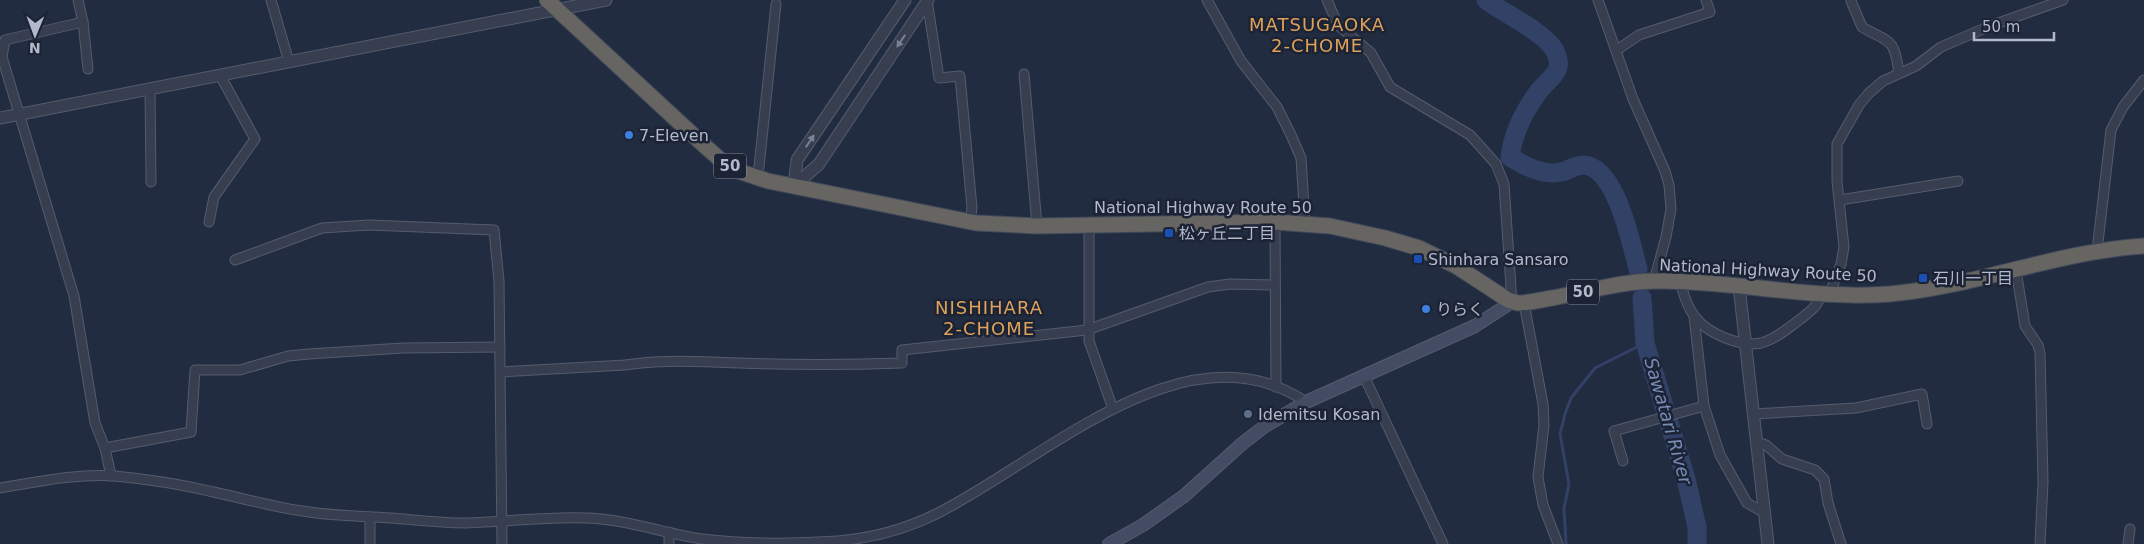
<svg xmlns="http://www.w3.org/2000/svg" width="2144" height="544" viewBox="0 0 2144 544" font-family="'DejaVu Sans','Noto Sans JP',sans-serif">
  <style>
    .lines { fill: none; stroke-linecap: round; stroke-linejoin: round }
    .stream { stroke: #324267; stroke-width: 3 }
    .river { stroke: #324267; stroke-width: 19 }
    .minor-casing { stroke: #545c6e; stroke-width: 11 }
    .tertiary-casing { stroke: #545c6e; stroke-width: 13 }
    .secondary-casing { stroke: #545c6e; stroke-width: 14 }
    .trunk-casing { stroke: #41495b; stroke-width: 17 }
    .minor { stroke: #363e50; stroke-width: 9 }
    .tertiary { stroke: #363e50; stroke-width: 11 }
    .secondary { stroke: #444c63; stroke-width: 12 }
    .trunk { stroke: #666562; stroke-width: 15 }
    .oneway { fill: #7b8294 }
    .shop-dot { fill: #3f7fe0; stroke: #1b2335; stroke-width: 2 }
    .transit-dot { fill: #1a4fb4; stroke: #1b2335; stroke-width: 2 }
    .service-dot { fill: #5c6f8a; stroke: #1b2335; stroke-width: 2 }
    .labels { text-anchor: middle; stroke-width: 5; stroke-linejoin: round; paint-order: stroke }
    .shield { fill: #1b2335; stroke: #858c9e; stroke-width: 1 }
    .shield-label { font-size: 15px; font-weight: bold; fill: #b3b9cb }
    .poi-label { font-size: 16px; fill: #b3b9cb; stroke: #1b2335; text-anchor: start }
    .street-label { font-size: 16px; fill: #b3b9cb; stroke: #1b2335 }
    .neighbourhood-label { font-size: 18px; letter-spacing: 1px; fill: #dea25a; stroke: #1b2335 }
    .water-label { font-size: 18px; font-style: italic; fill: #778bb5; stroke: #1b2335 }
  </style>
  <rect width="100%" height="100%" fill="#222c40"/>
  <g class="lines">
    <path class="stream" d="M 1566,544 L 1564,508 L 1569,484 L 1560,434 L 1565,414 L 1571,398 L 1595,368 L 1645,343"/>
    <g class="river">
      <path d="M 1486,0 C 1507,15 1531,25 1549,43 C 1555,49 1560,59 1558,67 C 1556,76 1544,84 1539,91 C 1524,111 1513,133 1510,157 C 1525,166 1543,176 1561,172 C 1568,171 1575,165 1583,165 C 1616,166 1631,243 1638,269"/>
      <path d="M 1642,298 L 1645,343 L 1686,479 L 1697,527 L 1697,544"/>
    </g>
    <defs>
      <g id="minor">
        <path d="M 78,0 L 83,22 L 5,40 L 2,57 L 74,296 L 95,423 L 105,448 L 111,476"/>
        <path d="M 271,0 L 289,62"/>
        <path d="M 927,0 L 939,78 L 960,76 L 972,208 L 970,222"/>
        <path d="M 1207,0 L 1241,61 L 1277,107 L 1291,135 L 1301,158 L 1305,223"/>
        <path d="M 1327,0 L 1338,25 L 1371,53 L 1390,87 L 1470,135 L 1496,164 L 1504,184 L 1512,302"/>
        <path d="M 1598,0 L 1633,99 L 1665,171 L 1669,185 L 1671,209 L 1666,237 L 1654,281"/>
        <path d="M 1851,1 L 1862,27 C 1891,44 1894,37 1899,73"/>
        <path d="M 83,22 L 88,69"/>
        <path d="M 1617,50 L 1639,35 L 1710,12 L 1706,0"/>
        <path d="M 1024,74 L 1037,226"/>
        <path d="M 150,88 L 151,182"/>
        <path d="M 754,177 L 759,167 L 776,4"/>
        <path d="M 1840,200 L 1958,181"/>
        <path d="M 209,222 L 214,197 L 255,139 L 220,75"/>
        <path d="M 1275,222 L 1276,387"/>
        <path d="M 1089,224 L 1089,341 L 1113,409"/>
        <path d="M 2097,251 L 2111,130 L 2123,107 L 2144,80"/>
        <path d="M 235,260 L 322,228 L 369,225 L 494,230 L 499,281 L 502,544"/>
        <path d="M 2016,270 L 2025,326 L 2038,345 L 2040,353 L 2043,482 L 2040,544"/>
        <path d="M 1680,281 C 1683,293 1687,307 1695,317 C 1708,334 1740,347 1761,343 C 1774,340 1787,329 1798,321 C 1810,311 1817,308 1822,293"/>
        <path d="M 1830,293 L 1841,264 L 1844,247 L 1837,181 L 1837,144 L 1859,105 L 1869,93 L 1883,81 L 1916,66 L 1941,47 L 1990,26 L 2063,0"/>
        <path d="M 1524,303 L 1543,404 L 1544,425 L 1538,477 L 1543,505 L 1558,544"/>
        <path d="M 1694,316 L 1704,406 L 1720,455 L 1747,503 L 1765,513"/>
        <path d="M 501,372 L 625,365 C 663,359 701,362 740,363 C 794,365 848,365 902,363 L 902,350 L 1087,330 L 1208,287 L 1230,284 L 1274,285"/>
        <path d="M 1364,376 L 1443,544"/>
        <path d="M 1753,414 L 1856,408 L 1922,394 L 1927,424"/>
        <path d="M 1756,442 L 1766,445 L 1782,459 L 1815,470 L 1824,479 L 1828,503 L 1841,544"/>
        <path d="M 105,448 L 191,432 L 195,370 L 240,370 L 288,356 L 309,354 L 403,348 L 500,347"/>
        <path d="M 1623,461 L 1614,431 L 1704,406"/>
        <path d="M 0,488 C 37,482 77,473 115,476 C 146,479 179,484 209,491 C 243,498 275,508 309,512 C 336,516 364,516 391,518 C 416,520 441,523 466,523 C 507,522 547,516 588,518 C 629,520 663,533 702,539 C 745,544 794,544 838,541 C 872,538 906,529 936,514 C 1040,463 1186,320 1306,402"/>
        <path d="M 370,517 L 370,544"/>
        <path d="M 669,544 L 669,532"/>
        <path d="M 2128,544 L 2130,529"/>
      </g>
      <g id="tertiary">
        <path d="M 0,118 L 606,0"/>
        <path d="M 794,186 L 819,164 L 928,0"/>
        <path d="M 794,186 L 797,160 L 905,0"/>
        <path d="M 1739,286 L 1768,544"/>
      </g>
      <path id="secondary" d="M 1109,544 L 1143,525 L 1184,496 L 1243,443 L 1265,426 L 1306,402 L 1475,326 L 1512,302"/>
      <path id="trunk" d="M 547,0 L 706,147 L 723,162 L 741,172 L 768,181 L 976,223 L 1037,226 L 1275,222 L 1330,226 L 1385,238 L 1419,248 L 1456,266 L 1508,300 L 1518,303 C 1529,303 1541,300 1552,298 C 1586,292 1622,281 1657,281 C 1736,280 1819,302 1899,293 C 1981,284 2061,251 2144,246"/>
    </defs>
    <use href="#minor" class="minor-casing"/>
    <use href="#tertiary" class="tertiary-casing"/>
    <use href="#secondary" class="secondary-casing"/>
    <use href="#trunk" class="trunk-casing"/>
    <use href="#minor" class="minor"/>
    <use href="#tertiary" class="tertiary"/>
    <use href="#secondary" class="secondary"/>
    <use href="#trunk" class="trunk"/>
  </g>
  <defs><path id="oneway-solid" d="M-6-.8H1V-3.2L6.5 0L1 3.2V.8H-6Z" transform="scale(1.25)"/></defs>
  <g class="oneway">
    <use href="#oneway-solid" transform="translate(901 41) rotate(124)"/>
    <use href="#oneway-solid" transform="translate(810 141) rotate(-56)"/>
  </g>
  <g class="shop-dot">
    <circle cx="629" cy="135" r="5"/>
    <circle cx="1426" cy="309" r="5"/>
  </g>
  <g class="transit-dot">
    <rect x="1164" y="228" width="10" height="10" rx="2.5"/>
    <rect x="1413" y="254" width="10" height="10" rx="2.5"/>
    <rect x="1918" y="273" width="10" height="10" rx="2.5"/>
  </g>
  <circle class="service-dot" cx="1248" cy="414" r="5"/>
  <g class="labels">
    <g class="shield">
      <rect x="714" y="153.5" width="32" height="25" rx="4"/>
      <rect x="1567" y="279.5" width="32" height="25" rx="4"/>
    </g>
    <g class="shield-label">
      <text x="730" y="171">50</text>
      <text x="1583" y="297">50</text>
    </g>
    <g class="poi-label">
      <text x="639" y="141">7-Eleven</text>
      <text x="1179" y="239">松ヶ丘二丁目</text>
      <text x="1428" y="265">Shinhara Sansaro</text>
      <text x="1933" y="284">石川一丁目</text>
      <text x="1436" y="315">りらく</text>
      <text x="1258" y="420">Idemitsu Kosan</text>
    </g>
    <g class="street-label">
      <text x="1203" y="213">National Highway Route 50</text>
      <text transform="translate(1768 270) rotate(3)" y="6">National Highway Route 50</text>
    </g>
    <g class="neighbourhood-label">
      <text x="1317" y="31">MATSUGAOKA<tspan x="1317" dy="21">2-CHOME</tspan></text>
      <text x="989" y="314">NISHIHARA<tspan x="989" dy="21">2-CHOME</tspan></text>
    </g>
    <g class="water-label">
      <text transform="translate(1668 421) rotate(74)" y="6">Sawatari River</text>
    </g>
  </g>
  <g transform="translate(35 35) rotate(181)" stroke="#1b2335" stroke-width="4" paint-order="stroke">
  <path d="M0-4L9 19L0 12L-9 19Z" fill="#b3b9cb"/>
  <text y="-8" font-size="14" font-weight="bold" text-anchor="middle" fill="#b3b9cb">N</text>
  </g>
  <path d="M1974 32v8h80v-8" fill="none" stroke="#b3b9cb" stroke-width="2.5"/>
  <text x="1982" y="32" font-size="15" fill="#b3b9cb" stroke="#1b2335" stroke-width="4" paint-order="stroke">50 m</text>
</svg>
